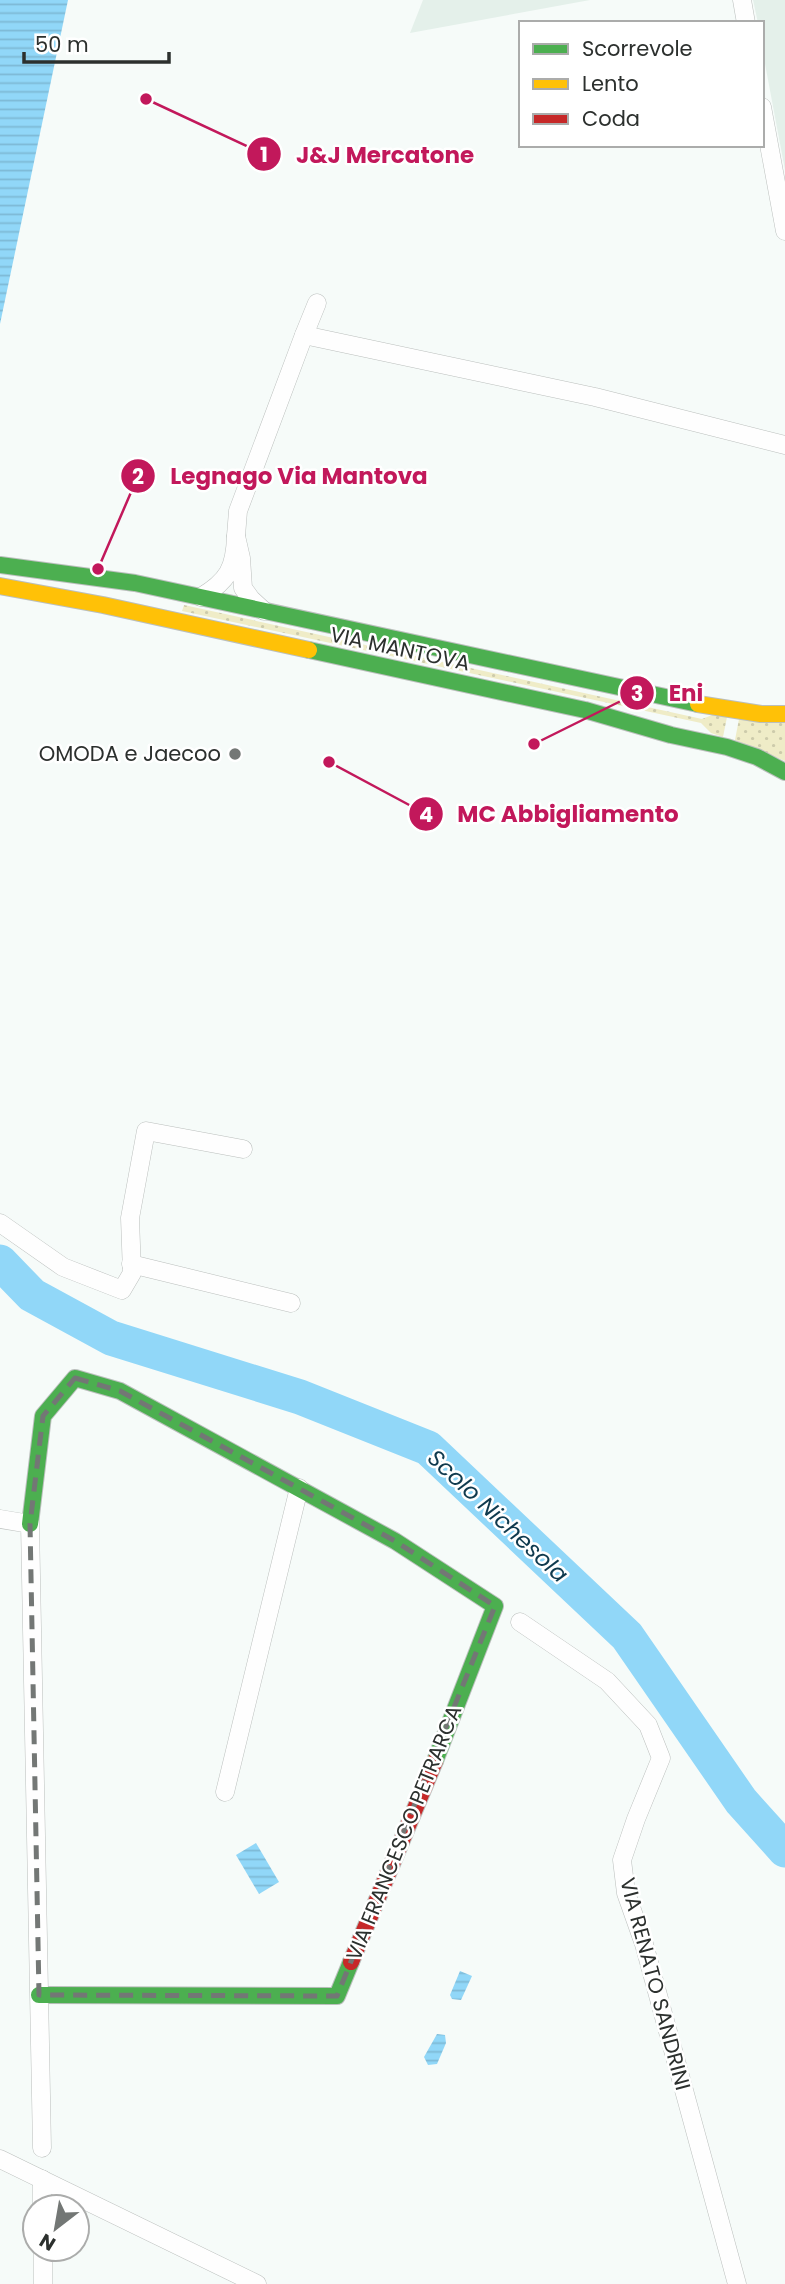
<svg xmlns="http://www.w3.org/2000/svg" width="785" height="2284" viewBox="0 0 785 2284" font-family="Poppins,sans-serif">
  <style>
    .built { fill: #e4f0ea }
    .grass { fill: url(#grass-dots) }
    .water { fill: url(#water-rules) }
    .lines { fill: none; stroke-linecap: round; stroke-linejoin: round }
    .river { stroke: #91d7f8; stroke-width: 35 }
    .street-casing { stroke: #bbbfbd; stroke-width: 19 }
    .fast-casing { stroke: #bbbfbd; stroke-width: 18 }
    .slow-casing { stroke: #bbbfbd; stroke-width: 18 }
    .jam-casing { stroke: #bbbfbd; stroke-width: 18 }
    .street { stroke: #fefefe; stroke-width: 18 }
    .fast { stroke: #4caf50; stroke-width: 16 }
    .slow { stroke: #ffc107; stroke-width: 16 }
    .jam { stroke: #c62828; stroke-width: 16 }
    .marked { fill: none; stroke: #737775; stroke-width: 5; stroke-dasharray: 14 9; stroke-linejoin: round }
    .poi-dot { fill: #737775; stroke: #fff; stroke-width: 2.5 }
    .labels { text-anchor: middle; stroke-width: 5; stroke-linejoin: round; paint-order: stroke }
    .street-label { font-size: 21px; fill: #2c302e; stroke: #fff }
    .poi-label { font-size: 21px; fill: #2c302e; stroke: #fff; text-anchor: end }
    .water-label { font-size: 23px; font-style: italic; fill: #0f3a4e; stroke: #fff }
    .leader { fill: none; stroke: #c2185b; stroke-width: 2.5 }
    .callout-dot { fill: #c2185b; stroke: #fff; stroke-width: 2.5 }
    .mark-label { font-size: 21px; text-anchor: middle; font-weight: bold; fill: #fff }
    .callout-label { font-size: 23px; text-anchor: middle; font-weight: bold; fill: #c2185b; stroke: #fff; stroke-width: 5; stroke-linejoin: round; paint-order: stroke }
  </style>
  <defs>
    <pattern id="grass-dots" width="8" height="8" patternUnits="userSpaceOnUse" patternTransform="scale(1.75)"><rect width="8" height="8" fill="#efecc7"/><path d="M2 2h.1M6 6h.1" fill="none" stroke="#cdcbab" stroke-width="1.8" stroke-linecap="round"/></pattern>
    <pattern id="water-rules" width="6" height="5" patternUnits="userSpaceOnUse" patternTransform="scale(1.75)"><rect width="6" height="5" fill="#91d7f8"/><path d="M0 2.5h6" fill="none" stroke="#7db9d5"/></pattern>
  </defs>
  <rect width="100%" height="100%" fill="#f6fbf9"/>
  <g class="built">
    <path d="M 423,0 L 590,0 L 410,33 Z"/>
    <path d="M 753,0 L 785,0 L 785,170 L 762,48 L 762,23 L 758,23 Z"/>
  </g>
  <g class="grass">
    <path d="M 184,605 L 702,719 L 715,714 L 727,717 L 723,737 L 711,733 L 701,723 L 182,611 Z"/>
    <path d="M 739,719 L 785,722 L 785,761 L 735,740 Z"/>
  </g>
  <g class="water">
    <path d="M 0,0 L 68,0 L 0,324 Z"/>
    <path d="M 256,1843 L 279,1882 L 259,1894 L 236,1855 Z"/>
    <path d="M 460,1971 L 472,1976 L 461,2000 L 452,1999 L 450,1995 Z"/>
    <path d="M 437,2034 L 445,2035 L 446,2043 L 437,2064 L 428,2065 L 424,2057 Z"/>
  </g>
  <g class="lines">
    <path class="river" d="M 0,1262 L 32,1295 L 111,1338 L 300,1397 L 428,1448 L 627,1636 L 741,1801 L 785,1850"/>
    <defs>
      <g id="street">
        <path d="M 742,0 L 746,23"/>
        <path d="M 762,107 L 785,231"/>
        <path d="M 304,335 L 317,303"/>
        <path d="M 236,536 L 238,511 L 304,335 L 595,397 L 785,445"/>
        <path d="M 201,597 C 228,581 235,568 236,536 L 241,558 L 243,588 L 251,599 L 264,611"/>
        <path d="M 0,1223 L 63,1267 L 122,1290 L 132,1273 L 130,1218 L 146,1131 L 243,1149"/>
        <path d="M 131,1264 L 291,1303"/>
        <path d="M 0,1519 L 30,1524 L 42,2148"/>
        <path d="M 520,1622 L 607,1681 L 648,1725 L 661,1758 L 636,1819 L 622,1860 L 626,1893 L 644,1944 L 737,2284"/>
        <path d="M 225,1792 L 299,1488"/>
        <path d="M 0,2159 L 257,2284"/>
        <path d="M 42,2179 L 42,2207"/>
        <path d="M 43,2249 L 43,2284"/>
      </g>
      <g id="fast">
        <path d="M 0,565 L 135,583 L 698,704"/>
        <path d="M 309,650 L 585,710 L 671,735 L 727,747 L 757,757 L 785,772"/>
        <path d="M 30,1524 L 43,1416 L 75,1378 L 120,1391 L 395,1541 L 495,1606 L 435,1761"/>
        <path d="M 39,1995 L 337,1996 L 351,1962"/>
      </g>
      <g id="slow">
        <path d="M 0,586 L 103,605 L 309,650"/>
        <path d="M 698,704 L 761,714 L 785,714"/>
      </g>
      <path id="jam" d="M 351,1962 L 435,1761"/>
    </defs>
    <use href="#street" class="street-casing"/>
    <use href="#fast" class="fast-casing"/>
    <use href="#slow" class="slow-casing"/>
    <use href="#jam" class="jam-casing"/>
    <use href="#street" class="street"/>
    <use href="#fast" class="fast"/>
    <use href="#slow" class="slow"/>
    <use href="#jam" class="jam"/>
  </g>
  <path class="marked" d="M 75,1378 L 120,1391 L 256,1465 L 395,1541 L 495,1606 L 337,1996 L 39,1995 L 30,1524 L 43,1416 Z"/>
  <circle class="poi-dot" cx="235" cy="754" r="7"/>
  <g class="labels">
    <g class="street-label">
      <text transform="translate(400 649) rotate(12)" y="7">VIA MANTOVA</text>
      <text transform="translate(404 1833) rotate(-68)" y="7">VIA FRANCESCO PETRARCA</text>
      <text transform="translate(655 1984) rotate(75)" y="7">VIA RENATO SANDRINI</text>
    </g>
    <g class="poi-label">
      <text x="221" y="761">OMODA e Jaecoo</text>
    </g>
    <g class="water-label">
      <text transform="translate(498 1516) rotate(43)" y="8">Scolo Nichesola</text>
    </g>
  </g>
  <path class="leader" d="M146 99L264 154M98 569L138 476M534 744L637 693M329 762L426 814"/>
  <g class="callout-dot">
    <circle cx="146" cy="99" r="7"/>
    <circle cx="98" cy="569" r="7"/>
    <circle cx="534" cy="744" r="7"/>
    <circle cx="329" cy="762" r="7"/>
    <circle cx="264" cy="154" r="18"/>
    <circle cx="138" cy="476" r="18"/>
    <circle cx="637" cy="693" r="18"/>
    <circle cx="426" cy="814" r="18"/>
  </g>
  <g class="mark-label">
    <text x="264" y="162">1</text>
    <text x="138" y="484">2</text>
    <text x="637" y="701">3</text>
    <text x="426" y="822">4</text>
  </g>
  <g class="callout-label">
    <text x="385" y="163">J&amp;J Mercatone</text>
    <text x="299" y="484">Legnago Via Mantova</text>
    <text x="686" y="701">Eni</text>
    <text x="568" y="822">MC Abbigliamento</text>
  </g>
  <rect x="519" y="21" width="245" height="126" fill="#ffffff" stroke="#abacab" stroke-width="2"/>
  <rect x="533" y="44" width="35" height="10" fill="#4caf50" stroke="#abacab" stroke-width="2"/>
  <text x="582" y="56" font-size="21" fill="#2c302e">Scorrevole</text>
  <rect x="533" y="79" width="35" height="10" fill="#ffc107" stroke="#abacab" stroke-width="2"/>
  <text x="582" y="91" font-size="21" fill="#2c302e">Lento</text>
  <rect x="533" y="114" width="35" height="10" fill="#c62828" stroke="#abacab" stroke-width="2"/>
  <text x="582" y="126" font-size="21" fill="#2c302e">Coda</text>
  <g transform="translate(56 2228) rotate(211)"><circle r="33" fill="#ffffff" stroke="#abacab" stroke-width="2"/>
  <path d="M0-5L12 26L0 18L-12 26Z" fill="#737775"/>
  <text y="-10" font-size="19" font-weight="bold" text-anchor="middle" fill="#2c302e">N</text>
  </g>
  <path d="M24 52v10h145v-10" fill="none" stroke="#2c302e" stroke-width="3.5"/>
  <text x="35" y="52" font-size="21" fill="#2c302e" stroke="#ffffff" stroke-width="5" paint-order="stroke">50 m</text>
</svg>
